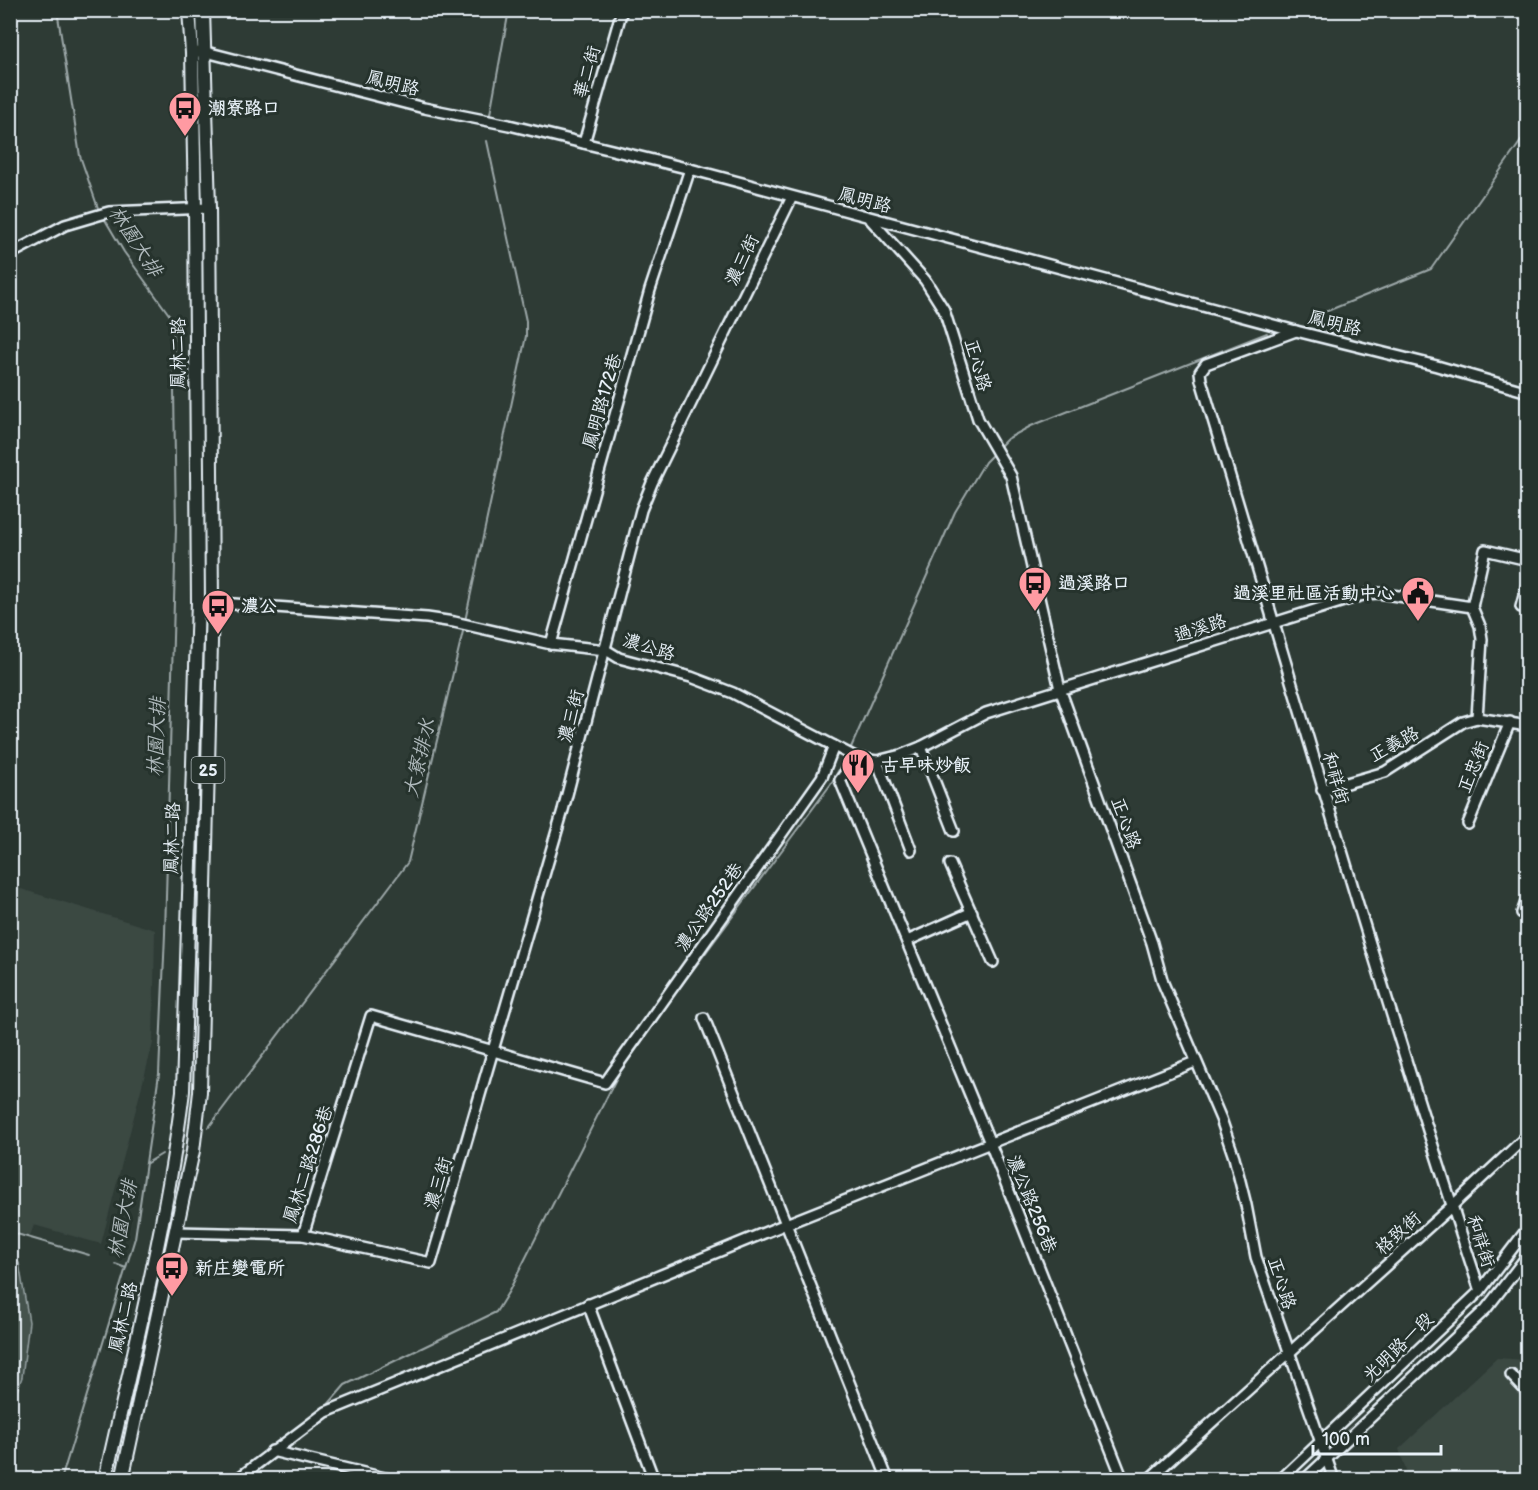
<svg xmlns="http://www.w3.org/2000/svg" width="1538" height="1490" viewBox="0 0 1538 1490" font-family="'Balsamiq Sans','LXGW WenKai TC',sans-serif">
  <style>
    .built { fill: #3b4843 }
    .green { fill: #45524e; stroke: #96a2a3; stroke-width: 1.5 }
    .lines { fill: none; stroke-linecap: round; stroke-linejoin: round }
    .stream { stroke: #9da8a9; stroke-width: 2 }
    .minor-casing { stroke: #e8f1f8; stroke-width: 14 }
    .major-casing { stroke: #e8f1f8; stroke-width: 16 }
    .minor { stroke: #26332d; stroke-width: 9 }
    .major { stroke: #26332d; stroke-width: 12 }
    .labels { text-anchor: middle; stroke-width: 6; stroke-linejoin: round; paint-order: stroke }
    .shield { fill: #26332d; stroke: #aeb8bb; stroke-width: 1.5 }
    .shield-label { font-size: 16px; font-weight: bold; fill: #e8f1f8 }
    .street-label { font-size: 18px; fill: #e8f1f8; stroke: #26332d }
    .poi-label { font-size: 18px; font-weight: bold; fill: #e8f1f8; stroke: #26332d; text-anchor: start }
    .water-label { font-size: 20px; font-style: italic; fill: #b0babd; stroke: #26332d }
  </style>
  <rect width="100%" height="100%" fill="#2e3b35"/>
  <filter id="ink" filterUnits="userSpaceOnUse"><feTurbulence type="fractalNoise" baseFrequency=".0167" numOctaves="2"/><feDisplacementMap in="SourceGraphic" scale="12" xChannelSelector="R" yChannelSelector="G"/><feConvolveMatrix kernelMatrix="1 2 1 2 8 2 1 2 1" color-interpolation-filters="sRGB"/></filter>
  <g filter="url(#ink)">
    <g class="built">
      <path d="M 11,886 L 155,930 L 153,1043 L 101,1244 L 34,1225 L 30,1236 L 11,1231 Z"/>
      <path d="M 1497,1358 L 1527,1360 L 1527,1479 L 1409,1479 L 1399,1449 Z"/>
    </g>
    <path class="green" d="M 11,1261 L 19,1263 L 29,1322 L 22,1377 L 11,1408 Z"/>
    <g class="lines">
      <g class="stream">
        <path d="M 57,10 L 80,156 L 99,211"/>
        <path d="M 490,114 L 509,10"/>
        <path d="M 1310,318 L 1431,269 L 1528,131"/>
        <path d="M 998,448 L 1007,439 L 1031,426 L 1267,333"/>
        <path d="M 465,621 L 526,336 L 526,321 L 487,141"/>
        <path d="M 849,752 L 955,512 L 985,462 L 994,453"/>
        <path d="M 209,1127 L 408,862 L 464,627"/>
        <path d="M 147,1163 L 162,1154"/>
        <path d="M 10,1232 L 89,1255"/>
        <path d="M 115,1264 L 126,1268"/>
        <path d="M 326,1407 L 345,1385 L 496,1312 L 509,1291 L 618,1075 L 675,994 L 831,784 L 846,757"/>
        <path d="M 61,1480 L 135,1238 L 159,1074 L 165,934 L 176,527 L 173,320 L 124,252 L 104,218"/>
      </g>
      <defs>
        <g id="minor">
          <path d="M 199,52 L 206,52 L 424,108 L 509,125 L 690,169 L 1296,331 L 1437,366 L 1528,392"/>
          <path d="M 584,143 L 622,10"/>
          <path d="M 871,220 L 925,280 L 944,310 L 978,419 L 1011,476 L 1060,689 L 1152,943 L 1163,983 L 1221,1119 L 1234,1157 L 1246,1205 L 1256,1257 L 1334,1480"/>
          <path d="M 10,254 L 65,225 L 109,212 L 209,208"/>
          <path d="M 1296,331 L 1206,364 L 1200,372 L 1201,380 C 1293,684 1380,989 1480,1291"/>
          <path d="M 206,602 L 427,618 L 454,622 L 551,644 L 606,650 L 619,658 L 691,677 L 733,693 L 857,758 L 877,761 L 901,755 L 921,747 L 986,713 L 1366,594 L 1378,593 L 1472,607 L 1480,626 L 1482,639 L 1477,718 L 1528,726"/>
          <path d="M 1472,607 L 1485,550 L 1528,560"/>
          <path d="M 1521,607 L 1528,581"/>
          <path d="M 551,644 L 650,290 L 690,169"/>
          <path d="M 921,747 L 954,831"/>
          <path d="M 857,758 L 840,780 L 990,1143 L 1123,1480"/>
          <path d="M 877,761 L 911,850"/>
          <path d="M 1322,790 L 1385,772 L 1463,722 L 1477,718"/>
          <path d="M 1468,824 L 1510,722"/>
          <path d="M 950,864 L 993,962"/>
          <path d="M 1522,913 L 1528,896"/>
          <path d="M 907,941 L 972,912"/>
          <path d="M 704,1018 L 888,1480"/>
          <path d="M 176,1232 L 303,1235 L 371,1016 L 605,1083 L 822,777 L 834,746"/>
          <path d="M 303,1235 L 431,1263 L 563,810 L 641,510 L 652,483 L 792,197"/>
          <path d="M 588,1304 L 654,1480"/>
          <path d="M 1511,1375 L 1528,1393"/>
          <path d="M 272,1451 L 393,1480"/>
          <path d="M 236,1480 L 326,1412 L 786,1224 L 1195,1062"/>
          <path d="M 1148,1480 L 1452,1206 L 1528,1135"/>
          <path d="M 1280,1480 L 1480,1291 L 1528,1228"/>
          <path d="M 1304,1480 L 1486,1309 L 1528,1255"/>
        </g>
        <g id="major">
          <path d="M 105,1480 C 134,1351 167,1222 183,1091 L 198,601 L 195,209 L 192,53 L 189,10"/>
          <path d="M 122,1480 L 193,1151 L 200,1092 L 212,602 L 209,208 L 203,10"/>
        </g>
      </defs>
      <use href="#minor" class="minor-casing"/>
      <use href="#major" class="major-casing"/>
      <use href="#minor" class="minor"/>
      <use href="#major" class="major"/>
    </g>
  </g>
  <defs>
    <symbol id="bus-pin" viewBox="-11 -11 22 30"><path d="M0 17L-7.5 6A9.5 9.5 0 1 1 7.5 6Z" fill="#ff9aa2" stroke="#26332d"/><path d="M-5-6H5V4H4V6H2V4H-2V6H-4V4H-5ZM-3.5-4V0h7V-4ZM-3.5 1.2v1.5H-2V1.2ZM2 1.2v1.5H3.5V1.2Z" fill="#111"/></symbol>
    <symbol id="civic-pin" viewBox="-11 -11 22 30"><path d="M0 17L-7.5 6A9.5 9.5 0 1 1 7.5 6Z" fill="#ff9aa2" stroke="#26332d"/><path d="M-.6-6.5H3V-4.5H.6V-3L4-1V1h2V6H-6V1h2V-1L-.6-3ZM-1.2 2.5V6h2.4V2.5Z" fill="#111"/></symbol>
    <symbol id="restaurant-pin" viewBox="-11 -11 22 30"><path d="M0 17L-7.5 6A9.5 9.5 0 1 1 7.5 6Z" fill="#ff9aa2" stroke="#26332d"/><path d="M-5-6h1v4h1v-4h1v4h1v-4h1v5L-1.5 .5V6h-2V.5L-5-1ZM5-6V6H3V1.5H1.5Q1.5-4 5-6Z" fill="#111"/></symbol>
  </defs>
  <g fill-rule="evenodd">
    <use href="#bus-pin" x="166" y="89" width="38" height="52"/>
    <use href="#bus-pin" x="1016" y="564" width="38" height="52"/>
    <use href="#civic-pin" x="1399" y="574" width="38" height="52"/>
    <use href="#bus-pin" x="199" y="587" width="38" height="52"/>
    <use href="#restaurant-pin" x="839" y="746" width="38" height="52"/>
    <use href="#bus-pin" x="153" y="1249" width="38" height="52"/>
  </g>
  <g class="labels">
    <rect class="shield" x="191.5" y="757" width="33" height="26" rx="4.5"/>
    <g class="shield-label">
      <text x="208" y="776">25</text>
    </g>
    <g class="street-label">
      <text transform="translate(587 72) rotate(-74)" y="6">華二街</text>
      <text transform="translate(393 83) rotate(14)" y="6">鳳明路</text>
      <text transform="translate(865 200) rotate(15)" y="6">鳳明路</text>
      <text transform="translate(742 260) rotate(-64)" y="6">濃三街</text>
      <text transform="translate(1335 323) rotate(14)" y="6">鳳明路</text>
      <text transform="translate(178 353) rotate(-90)" y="6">鳳林二路</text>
      <text transform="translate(978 365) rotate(74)" y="6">正心路</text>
      <text transform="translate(602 401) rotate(-74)" y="6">鳳明路172巷</text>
      <text transform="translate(1200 628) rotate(-18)" y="6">過溪路</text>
      <text transform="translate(649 647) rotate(17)" y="6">濃公路</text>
      <text transform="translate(571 716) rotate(-75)" y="6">濃三街</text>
      <text transform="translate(1394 744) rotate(-29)" y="6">正義路</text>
      <text transform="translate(1473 767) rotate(-68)" y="6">正忠街</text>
      <text transform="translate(1336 778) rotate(74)" y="6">和祥街</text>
      <text transform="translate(1126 823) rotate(70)" y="6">正心路</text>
      <text transform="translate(172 838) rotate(-88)" y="6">鳳林二路</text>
      <text transform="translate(709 907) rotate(-55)" y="6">濃公路252巷</text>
      <text transform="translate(308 1164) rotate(-72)" y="6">鳳林二路286巷</text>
      <text transform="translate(438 1183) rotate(-73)" y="6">濃三街</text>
      <text transform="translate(1032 1204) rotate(68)" y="6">濃公路256巷</text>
      <text transform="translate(1398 1233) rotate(-42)" y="6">格致街</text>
      <text transform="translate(1481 1241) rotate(72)" y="6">和祥街</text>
      <text transform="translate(1282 1283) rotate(72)" y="6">正心路</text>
      <text transform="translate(123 1317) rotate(-77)" y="6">鳳林二路</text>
      <text transform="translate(1398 1347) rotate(-44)" y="6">光明路一段</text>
    </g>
    <g class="poi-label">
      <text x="208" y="114">潮寮路口</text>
      <text x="1058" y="589">過溪路口</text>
      <text x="1395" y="599" text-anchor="end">過溪里社區活動中心</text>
      <text x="241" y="612">濃公</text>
      <text x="881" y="771">古早味炒飯</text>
      <text x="195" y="1274">新庄變電所</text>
    </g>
    <g class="water-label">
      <text transform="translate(136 241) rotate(57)" y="7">林園大排</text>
      <text transform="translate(156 737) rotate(-88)" y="7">林園大排</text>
      <text transform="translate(419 758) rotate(-77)" y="7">大寮排水</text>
      <text transform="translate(122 1219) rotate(-79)" y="7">林園大排</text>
    </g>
  </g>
  <rect width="1538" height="1490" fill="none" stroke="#26332d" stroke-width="36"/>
  <rect x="18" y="18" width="1502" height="1454" fill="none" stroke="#e8f1f8" stroke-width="2" filter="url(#ink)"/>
  <path d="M1313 1445v9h128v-9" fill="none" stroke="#e8f1f8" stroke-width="3"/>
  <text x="1322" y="1445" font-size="18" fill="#e8f1f8" stroke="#26332d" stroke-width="4.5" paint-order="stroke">100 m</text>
</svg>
